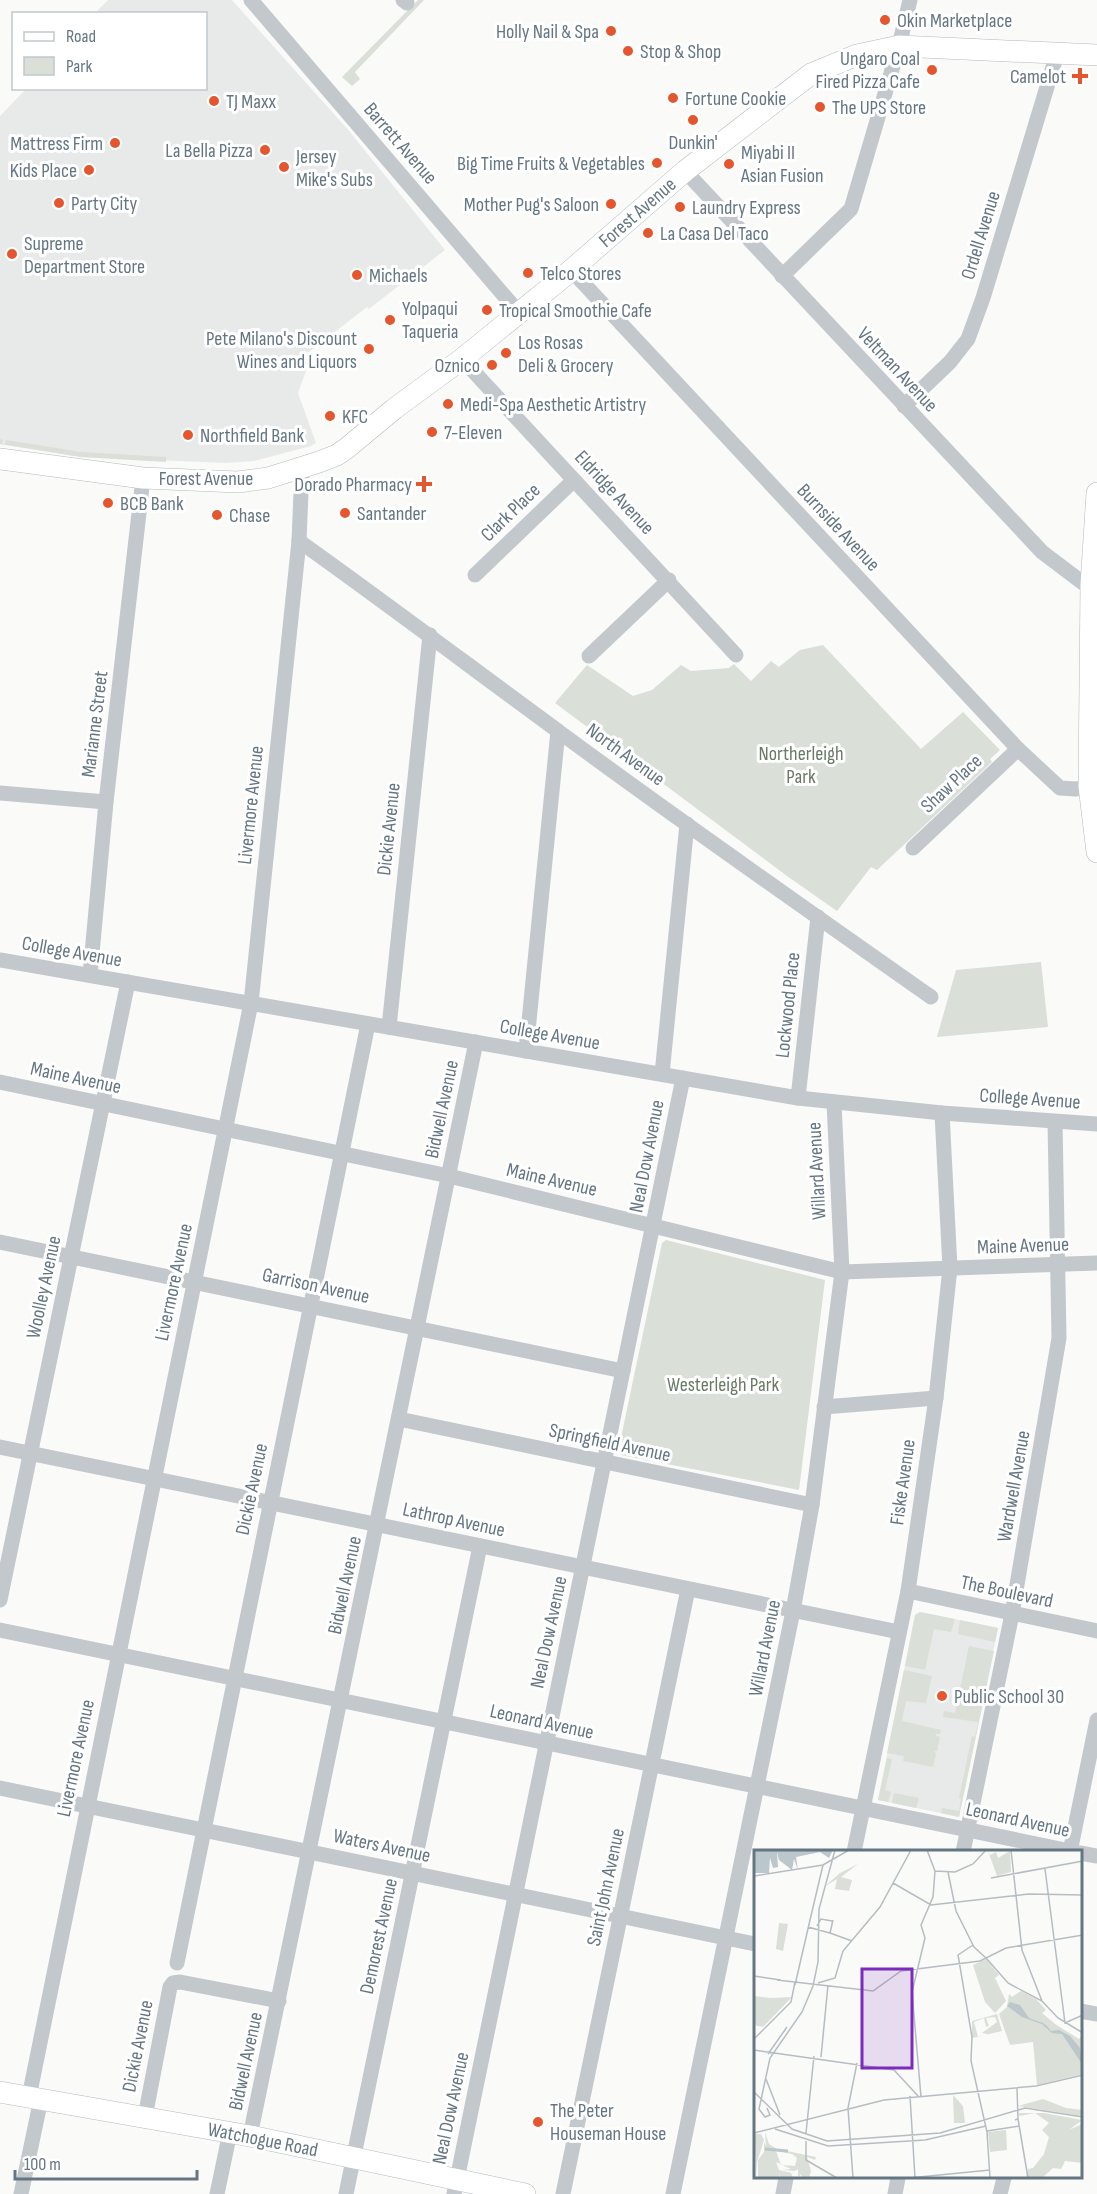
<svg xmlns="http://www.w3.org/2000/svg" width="1097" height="2194" viewBox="0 0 1097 2194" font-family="'Sofia Sans Condensed',sans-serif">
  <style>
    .built { fill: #e8e9e9 }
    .green { fill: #dadfd7 }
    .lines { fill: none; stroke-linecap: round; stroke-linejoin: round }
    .secondary-casing { stroke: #b3babf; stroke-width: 22 }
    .street { stroke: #c3c8cc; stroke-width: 15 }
    .secondary { stroke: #fff; stroke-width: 21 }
    .poi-dot { fill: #e4572e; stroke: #fff; stroke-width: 2 }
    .labels { text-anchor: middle; stroke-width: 6; stroke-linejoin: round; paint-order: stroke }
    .poi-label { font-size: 20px; fill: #657683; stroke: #fff; text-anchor: start }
    .street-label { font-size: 20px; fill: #657683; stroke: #fff }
    .park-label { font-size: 20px; fill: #687a64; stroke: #fff }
    .inset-river { fill: none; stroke: #bbc7cb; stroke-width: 3 }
    .inset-road { fill: none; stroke: #b5bdc2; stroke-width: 1.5 }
    .view { fill: #7b2cbf; fill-opacity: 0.15; stroke: #7b2cbf; stroke-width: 3 }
    .inset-edge { fill: none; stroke: #657683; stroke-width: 3 }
  </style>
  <rect width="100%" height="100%" fill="#fafaf8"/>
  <g class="built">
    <path d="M 108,0 L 232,0 L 350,132 L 445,250 L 374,305 L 369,309 L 367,307 L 300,359 L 307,368 L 298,393 L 316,443 L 311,446 L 254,461 L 226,463 L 81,457 L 0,444 L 0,116 L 26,89 L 206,88 L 206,14 L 95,13 Z"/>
    <path d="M 920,1612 L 998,1628 L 959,1817 L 878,1800 L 915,1615 Z"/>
  </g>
  <g class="green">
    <path d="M 418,0 L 424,0 L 355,72 L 360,79 L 352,86 L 342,77 Z"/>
    <path d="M 0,439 L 3,440 L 2,444 L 5,444 L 6,440 L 81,452 L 166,457 L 166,462 L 81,457 L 0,444 Z"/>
    <path d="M 823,645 L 921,749 L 963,712 L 1000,750 L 990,759 L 992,762 L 877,870 L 871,867 L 837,911 L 787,876 L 555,703 L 587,665 L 633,696 L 652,690 L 681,665 L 691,671 L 729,668 L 734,664 L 751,681 L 771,661 L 779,667 L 800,650 Z"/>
    <path d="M 1041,962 L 1048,1027 L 937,1037 L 956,970 Z"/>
    <path d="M 666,1240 L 825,1280 L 799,1490 L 621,1455 L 618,1452 L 662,1243 Z"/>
    <path d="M 920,1612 L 955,1619 L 951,1632 L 934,1629 L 925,1670 L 905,1666 L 915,1615 Z"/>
    <path d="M 960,1620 L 998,1628 L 995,1642 L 958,1634 Z"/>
    <path d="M 969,1646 L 994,1651 L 959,1817 L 941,1813 L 942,1808 L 959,1811 L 961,1799 L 959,1798 L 972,1736 L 975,1737 L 978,1722 L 943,1717 L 944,1711 L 955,1713 Z"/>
    <path d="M 904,1670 L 932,1676 L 926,1703 L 906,1701 L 902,1721 L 941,1730 L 940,1734 L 936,1734 L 936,1736 L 940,1737 L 937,1751 L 934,1751 L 936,1754 L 933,1767 L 903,1761 L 904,1756 L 887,1753 Z"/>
    <path d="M 887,1758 L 892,1759 L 885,1790 L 891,1792 L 888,1802 L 878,1800 Z"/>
    <path d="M 894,1793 L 919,1798 L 916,1808 L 892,1803 Z"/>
  </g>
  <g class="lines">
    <defs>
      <g id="secondary">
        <path d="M 0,459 L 143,478 L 238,482 L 268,478 L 319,462 L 337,455 L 347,448 L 394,409 L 462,359 L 562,278 L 685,171 L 811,74 L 857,55 L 899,46 L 1097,55"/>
        <path d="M 1097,493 L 1091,585 L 1089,786 L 1097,852"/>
        <path d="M 0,2092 L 250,2136 L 525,2194"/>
      </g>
    </defs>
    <use href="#secondary" class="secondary-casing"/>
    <g class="street">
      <path d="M 251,0 L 519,313"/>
      <path d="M 403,0 L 407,3"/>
      <path d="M 685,171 L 1042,552 L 1083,583 L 1091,585"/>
      <path d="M 571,270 L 1018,749 L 1060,788 L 1076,789 L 1089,786"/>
      <path d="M 782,276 L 851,209 L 899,46 L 910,0"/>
      <path d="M 462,359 L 736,655"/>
      <path d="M 904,406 L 950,362 L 968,339 L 983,298 L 1057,54"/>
      <path d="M 299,541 C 386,603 472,668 558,731 C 681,822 806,909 931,997"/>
      <path d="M 475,575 L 574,480"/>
      <path d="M 589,656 L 669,580"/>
      <path d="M 0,793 L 106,802"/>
      <path d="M 913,848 L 1018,749"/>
      <path d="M 0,960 L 798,1098 L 942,1113 L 1097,1124"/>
      <path d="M 90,975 L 106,802 L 143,478"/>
      <path d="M 389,1027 L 430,635"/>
      <path d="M 526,1051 L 558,731"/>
      <path d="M 662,1074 L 687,824"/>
      <path d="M 0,1082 L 449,1176 L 842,1272 L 1097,1263"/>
      <path d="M 798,1098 L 818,917"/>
      <path d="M 0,1242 L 623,1371"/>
      <path d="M 824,1407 L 936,1398"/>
      <path d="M 399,1419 L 812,1505"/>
      <path d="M 0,1447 L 899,1632"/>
      <path d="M 908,1591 L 1097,1631"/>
      <path d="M 0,1600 L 128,982"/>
      <path d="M 0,1630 L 1075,1852"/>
      <path d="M 0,1788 L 755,1944"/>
      <path d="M 854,1852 L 908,1591 L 936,1398 L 950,1268 L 942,1113"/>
      <path d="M 963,1852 L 1012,1614 L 1059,1338 L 1055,1122"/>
      <path d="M 1070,1852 L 1097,1720"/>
      <path d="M 1080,1853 L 1097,1856"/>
      <path d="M 177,1963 L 368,1024"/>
      <path d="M 1080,2011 L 1097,2014"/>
      <path d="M 29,2097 L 251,1003 L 299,541 L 302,468"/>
      <path d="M 145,2117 L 170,1987 L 173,1983 L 180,1982 L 279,2001"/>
      <path d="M 250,2136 L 476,1042"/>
      <path d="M 21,2194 L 41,2099"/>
      <path d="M 217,2194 L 230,2132"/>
      <path d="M 346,2194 L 480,1546"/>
      <path d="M 454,2194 L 683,1078"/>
      <path d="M 563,2194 L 688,1589"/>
      <path d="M 673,2194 L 793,1611 L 812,1505 L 842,1272 L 834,1103"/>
      <path d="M 783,2194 L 786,2178"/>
      <path d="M 895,2194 L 898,2178"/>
      <path d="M 1000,2194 L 1004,2178"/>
    </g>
    <use href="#secondary" class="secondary"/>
  </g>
  <g class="poi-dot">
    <circle cx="885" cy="20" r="6"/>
    <circle cx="611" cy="31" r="6"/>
    <circle cx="628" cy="51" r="6"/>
    <circle cx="932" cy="70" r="6"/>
    <path d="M1077 67h6v6h6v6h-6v6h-6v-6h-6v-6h6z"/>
    <circle cx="673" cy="98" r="6"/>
    <circle cx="214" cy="101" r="6"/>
    <circle cx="820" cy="107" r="6"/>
    <circle cx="693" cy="120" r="6"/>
    <circle cx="115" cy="143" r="6"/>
    <circle cx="265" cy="150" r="6"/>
    <circle cx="657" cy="163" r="6"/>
    <circle cx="729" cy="164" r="6"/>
    <circle cx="284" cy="167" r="6"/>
    <circle cx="89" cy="170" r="6"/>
    <circle cx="59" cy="203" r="6"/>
    <circle cx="611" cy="204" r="6"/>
    <circle cx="680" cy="207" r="6"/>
    <circle cx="648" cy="233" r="6"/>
    <circle cx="12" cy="254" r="6"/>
    <circle cx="528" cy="273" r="6"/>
    <circle cx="357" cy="275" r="6"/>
    <circle cx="487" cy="310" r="6"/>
    <circle cx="390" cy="320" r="6"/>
    <circle cx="369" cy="349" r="6"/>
    <circle cx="506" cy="353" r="6"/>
    <circle cx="492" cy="365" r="6"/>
    <circle cx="448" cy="404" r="6"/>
    <circle cx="330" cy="416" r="6"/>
    <circle cx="432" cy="432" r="6"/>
    <circle cx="188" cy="435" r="6"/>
    <path d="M421 475h6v6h6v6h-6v6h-6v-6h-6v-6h6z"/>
    <circle cx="108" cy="503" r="6"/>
    <circle cx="345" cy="513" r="6"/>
    <circle cx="217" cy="515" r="6"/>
    <circle cx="942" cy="1696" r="6"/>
    <circle cx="538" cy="2122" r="6"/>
  </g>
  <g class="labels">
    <g class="poi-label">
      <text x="897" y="27">Okin Marketplace</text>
      <text x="599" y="38" text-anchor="end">Holly Nail &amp; Spa</text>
      <text x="640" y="58">Stop &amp; Shop</text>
      <text x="920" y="65" text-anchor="end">Ungaro Coal<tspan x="920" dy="23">Fired Pizza Cafe</tspan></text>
      <text x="1066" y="83" text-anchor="end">Camelot</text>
      <text x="685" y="105">Fortune Cookie</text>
      <text x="226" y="108">TJ Maxx</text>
      <text x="832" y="114">The UPS Store</text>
      <text x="693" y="149" text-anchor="middle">Dunkin'</text>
      <text x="103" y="150" text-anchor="end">Mattress Firm</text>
      <text x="253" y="157" text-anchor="end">La Bella Pizza</text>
      <text x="741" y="159">Miyabi II<tspan x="741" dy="23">Asian Fusion</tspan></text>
      <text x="296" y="163">Jersey<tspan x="296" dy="23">Mike's Subs</tspan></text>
      <text x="645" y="170" text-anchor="end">Big Time Fruits &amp; Vegetables</text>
      <text x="77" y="177" text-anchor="end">Kids Place</text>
      <text x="71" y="210">Party City</text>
      <text x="599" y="211" text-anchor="end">Mother Pug's Saloon</text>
      <text x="692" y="214">Laundry Express</text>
      <text x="660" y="240">La Casa Del Taco</text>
      <text x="24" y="250">Supreme<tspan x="24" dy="23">Department Store</tspan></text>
      <text x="540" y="280">Telco Stores</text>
      <text x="369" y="282">Michaels</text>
      <text x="402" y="315">Yolpaqui<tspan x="402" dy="23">Taqueria</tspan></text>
      <text x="499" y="317">Tropical Smoothie Cafe</text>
      <text x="357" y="345" text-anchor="end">Pete Milano's Discount<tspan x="357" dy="23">Wines and Liquors</tspan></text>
      <text x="518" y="349">Los Rosas<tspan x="518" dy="23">Deli &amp; Grocery</tspan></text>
      <text x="480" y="372" text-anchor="end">Oznico</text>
      <text x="460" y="411">Medi-Spa Aesthetic Artistry</text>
      <text x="342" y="423">KFC</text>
      <text x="444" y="439">7-Eleven</text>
      <text x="200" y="442">Northfield Bank</text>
      <text x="412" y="491" text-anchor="end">Dorado Pharmacy</text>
      <text x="120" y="510">BCB Bank</text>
      <text x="357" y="520">Santander</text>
      <text x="229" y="522">Chase</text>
      <text x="954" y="1703">Public School 30</text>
      <text x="550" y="2117">The Peter<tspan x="550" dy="23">Houseman House</tspan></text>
    </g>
    <g class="street-label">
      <text transform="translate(401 143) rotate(49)" y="7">Barrett Avenue</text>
      <text transform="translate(637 212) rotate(-41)" y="7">Forest Avenue</text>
      <text transform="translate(980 235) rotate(-73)" y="7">Ordell Avenue</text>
      <text transform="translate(898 369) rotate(47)" y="7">Veltman Avenue</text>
      <text x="206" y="485">Forest Avenue</text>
      <text transform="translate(615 492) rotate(47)" y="7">Eldridge Avenue</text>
      <text transform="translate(510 512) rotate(-44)" y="7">Clark Place</text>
      <text transform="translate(839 527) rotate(47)" y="7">Burnside Avenue</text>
      <text transform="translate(94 724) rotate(-83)" y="7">Marianne Street</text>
      <text transform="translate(626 754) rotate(36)" y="7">North Avenue</text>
      <text transform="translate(951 783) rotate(-43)" y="7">Shaw Place</text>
      <text transform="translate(250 805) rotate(-84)" y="7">Livermore Avenue</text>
      <text transform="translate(388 829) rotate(-84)" y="7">Dickie Avenue</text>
      <text transform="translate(72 951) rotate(10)" y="7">College Avenue</text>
      <text transform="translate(787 1005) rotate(-84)" y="7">Lockwood Place</text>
      <text transform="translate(550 1034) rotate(10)" y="7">College Avenue</text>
      <text transform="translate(76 1077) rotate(12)" y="7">Maine Avenue</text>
      <text transform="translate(1030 1098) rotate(4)" y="7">College Avenue</text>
      <text transform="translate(441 1109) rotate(-78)" y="7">Bidwell Avenue</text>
      <text transform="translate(646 1156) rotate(-79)" y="7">Neal Dow Avenue</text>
      <text transform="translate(816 1171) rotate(-93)" y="7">Willard Avenue</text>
      <text transform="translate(552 1179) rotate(13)" y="7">Maine Avenue</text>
      <text transform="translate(1023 1245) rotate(-2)" y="7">Maine Avenue</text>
      <text transform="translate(173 1282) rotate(-78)" y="7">Livermore Avenue</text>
      <text transform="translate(316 1285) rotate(12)" y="7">Garrison Avenue</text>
      <text transform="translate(43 1287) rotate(-78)" y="7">Woolley Avenue</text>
      <text transform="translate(610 1442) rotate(12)" y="7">Springfield Avenue</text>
      <text transform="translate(902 1482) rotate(-82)" y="7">Fiske Avenue</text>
      <text transform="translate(1013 1486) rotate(-80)" y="7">Wardwell Avenue</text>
      <text transform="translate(251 1489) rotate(-78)" y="7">Dickie Avenue</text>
      <text transform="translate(454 1519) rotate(12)" y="7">Lathrop Avenue</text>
      <text transform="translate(344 1585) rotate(-78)" y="7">Bidwell Avenue</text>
      <text transform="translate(1007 1591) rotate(12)" y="7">The Boulevard</text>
      <text transform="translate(548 1632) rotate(-78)" y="7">Neal Dow Avenue</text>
      <text transform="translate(764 1648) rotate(-79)" y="7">Willard Avenue</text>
      <text transform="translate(542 1721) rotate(12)" y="7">Leonard Avenue</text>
      <text transform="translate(75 1758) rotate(-78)" y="7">Livermore Avenue</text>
      <text transform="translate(1018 1819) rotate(12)" y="7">Leonard Avenue</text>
      <text transform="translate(382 1845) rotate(12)" y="7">Waters Avenue</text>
      <text transform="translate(605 1887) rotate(-78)" y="7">Saint John Avenue</text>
      <text transform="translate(378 1936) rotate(-78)" y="7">Demorest Avenue</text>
      <text transform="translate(137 2046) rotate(-79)" y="7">Dickie Avenue</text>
      <text transform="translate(245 2061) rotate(-78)" y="7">Bidwell Avenue</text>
      <text transform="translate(450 2108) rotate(-78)" y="7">Neal Dow Avenue</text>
      <text transform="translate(263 2139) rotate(11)" y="7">Watchogue Road</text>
    </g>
    <g class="park-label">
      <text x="801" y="760">Northerleigh<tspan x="801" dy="23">Park</tspan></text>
      <text x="723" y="1391">Westerleigh Park</text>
    </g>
  </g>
  <g transform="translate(754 1850)">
    <rect width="328" height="328" fill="#fafaf8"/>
    <path d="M 234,1 L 236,5 L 242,2 L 244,8 L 256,1 L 257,22 L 243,26 ZM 104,14 L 87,27 L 98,30 L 95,41 L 81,39 L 83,29 L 70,37 L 86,23 ZM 25,73 L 34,74 L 29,101 L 22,99 ZM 232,109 L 245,125 L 241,128 L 252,151 L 241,163 L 231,152 L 219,115 ZM 267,141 L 282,149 L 292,160 L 288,163 L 301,174 L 325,189 L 328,185 L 328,224 L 283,235 L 279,192 L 256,195 L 245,164 L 253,157 L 255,144 L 258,147 ZM 0,146 L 16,148 L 38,147 L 9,177 L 0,175 ZM 243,164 L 248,181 L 218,188 L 218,171 ZM 241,167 L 243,172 L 228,183 L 234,184 L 224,187 L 220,172 L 230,168 L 232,177 L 235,176 L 232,168 ZM 199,245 L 209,256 L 211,273 L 200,273 ZM 289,249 L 312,258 L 328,260 L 328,266 L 264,256 ZM 265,263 L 290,263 L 328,270 L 315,280 L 328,274 L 328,313 L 311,311 L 307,319 L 299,318 L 288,328 L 272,328 L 274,319 L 279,318 L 290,304 L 295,287 L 288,280 L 295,273 L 281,263 L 265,266 ZM 252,280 L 253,300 L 236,302 L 234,282 ZM 11,282 L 15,294 L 23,299 L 62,307 L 61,310 L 53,307 L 57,321 L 55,328 L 48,328 L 47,324 L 44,328 L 44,319 L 41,321 L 28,320 L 37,319 L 22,312 L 25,320 L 42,324 L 37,323 L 39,328 L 26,328 L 26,323 L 25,328 L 4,328 L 4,310 L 10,302 L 10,292 L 12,296 ZM 22,301 L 38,304 L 43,308 L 41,316 L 27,315 ZM 0,284 L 7,284 L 10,290 L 3,312 L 3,328 Z" fill="#dadfd7" fill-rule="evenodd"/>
    <path d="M 0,0 L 79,0 L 75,8 L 66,2 L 42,7 L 44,20 L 40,9 L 38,20 L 25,10 L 23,2 L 24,17 L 19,18 L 16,8 L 15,23 L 0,23 ZM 256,152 L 266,155 L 275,168 L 280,170 L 289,173 L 293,176 L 297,181 L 305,180 L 316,186 L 326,198 L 328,214 L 308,184 L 298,183 L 288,174 L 268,167 L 253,156 Z" fill="#bbc7cb"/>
    <path class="inset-river" d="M 11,299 L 34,301"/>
    <path class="inset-road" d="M 173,0 L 181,21 L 201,22 L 219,14 L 232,0M 257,0 L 268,100 L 288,151M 291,19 L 311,173 L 329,165M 194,22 L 202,61 L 220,97 L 232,108M 0,26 L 69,15 L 95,0M 237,28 L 329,11M 139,33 L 177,55 L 275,44 L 329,45M 56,70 L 69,15M 63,76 L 67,69 L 78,71M 54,77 L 76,83 L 79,70M 76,83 L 98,91M 219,95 L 204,105 L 218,187 L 217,211 L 233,282 L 236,328M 232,108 L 254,133 L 288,151 L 304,168 L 329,183M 0,126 L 27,130M 23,130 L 119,141 L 147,121 L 226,111 L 252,98 L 329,85M 64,133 L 81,128 L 89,101 L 126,57 L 157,0M 41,135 L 56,70M 0,189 L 37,152 L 41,132M 0,200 L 140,220 L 165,247M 14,204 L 33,177M 67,207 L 74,135M 12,229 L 26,265M 0,242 L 38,279 L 73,291 L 186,283 L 271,258 L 329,267M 156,246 L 161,328M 167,247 L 158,142 L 171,88 L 167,75 L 179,47 L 181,21M 13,258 L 16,265 L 11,267 L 5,259 L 16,208 L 48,162 L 59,136 L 64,112 L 65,59 L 81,0M 264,269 L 274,328M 261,270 L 264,269 L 263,238M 21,279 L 74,296 L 171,290M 233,281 L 265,276M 0,283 L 130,250 L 282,236 L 329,225M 52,283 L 60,206M 171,290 L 232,276M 52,291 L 52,310 L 83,328M 99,328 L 94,258 L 103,213M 155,328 L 236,320"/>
    <path class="view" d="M 108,119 L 158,119 L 158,218 L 108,218 Z"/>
    <rect width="328" height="328" class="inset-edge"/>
  </g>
  <rect x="12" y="12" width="195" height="78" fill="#ffffff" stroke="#c1c8cd" stroke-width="1.5"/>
  <rect x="24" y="32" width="30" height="9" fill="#ffffff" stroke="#c1c8cd" stroke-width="1.5"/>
  <text x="66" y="42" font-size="18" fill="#657683">Road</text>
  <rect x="24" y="57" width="30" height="18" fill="#dadfd7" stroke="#c1c8cd" stroke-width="1.5"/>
  <text x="66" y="72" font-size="18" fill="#657683">Park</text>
  <path d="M15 2170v9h182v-9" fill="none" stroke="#657683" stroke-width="3"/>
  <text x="24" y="2170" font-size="18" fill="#657683" stroke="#ffffff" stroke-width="4.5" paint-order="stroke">100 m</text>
</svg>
